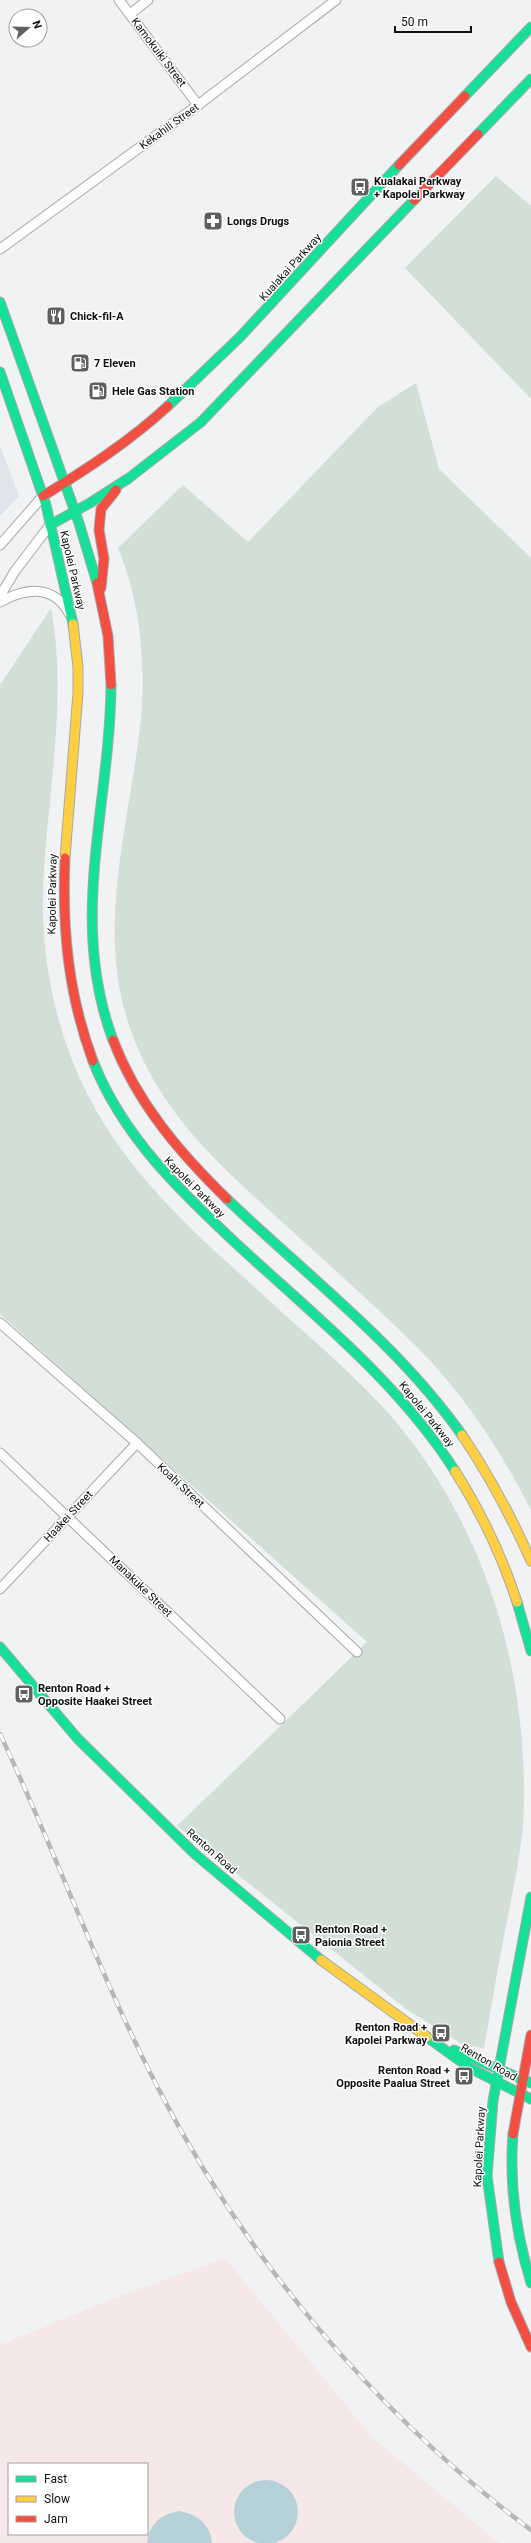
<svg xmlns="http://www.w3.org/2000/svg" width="531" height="2543" viewBox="0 0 531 2543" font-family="Roboto,sans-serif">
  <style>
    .built { fill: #dee4ea }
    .industrial { fill: #f6e8e8; fill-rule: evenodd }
    .green { fill: #d2dfd7 }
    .water { fill: #b6d1d8 }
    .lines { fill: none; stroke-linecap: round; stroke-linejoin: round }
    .street-casing { stroke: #a7a9aa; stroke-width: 11 }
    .fast-casing { stroke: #a7a9aa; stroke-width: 11 }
    .slow-casing { stroke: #a7a9aa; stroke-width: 11 }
    .jam-casing { stroke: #a7a9aa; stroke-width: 11 }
    .street { stroke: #fdfdfd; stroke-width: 9 }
    .fast { stroke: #16e098; stroke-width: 9 }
    .slow { stroke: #ffcf43; stroke-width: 9 }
    .jam { stroke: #f24e42; stroke-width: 9 }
    .rail-casing { stroke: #b7b7b8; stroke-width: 4.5 }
    .rail { stroke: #fff; stroke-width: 3; stroke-dasharray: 9; stroke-linecap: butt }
    .labels { text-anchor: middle; stroke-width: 3; stroke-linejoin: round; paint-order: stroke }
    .street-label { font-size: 11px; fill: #0e1011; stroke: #fff }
    .poi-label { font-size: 11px; font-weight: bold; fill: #0e1011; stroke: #fff; text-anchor: start }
  </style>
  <rect width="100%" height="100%" fill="#f0f2f4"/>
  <path class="built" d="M 0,446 L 19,496 L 0,516 Z"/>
  <path class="industrial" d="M 225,2258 L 373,2438 L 499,2543 L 0,2543 L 0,2345 L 112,2299 ZM 9,2464 L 147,2464 L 147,2534 L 9,2534 Z"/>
  <g class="green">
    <path d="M 496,176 L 531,206 L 531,399 L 405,268 Z"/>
    <path d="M 416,383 L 439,469 L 531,558 L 531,1510 C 500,1449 463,1393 415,1345 C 368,1299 318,1255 270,1211 C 211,1157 159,1109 131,1031 C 94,929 130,823 141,719 C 146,662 140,601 118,548 L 183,485 L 248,542 L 378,407 Z"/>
    <path d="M 51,608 C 69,705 45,801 43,898 C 42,960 55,1023 80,1079 C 126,1179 206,1242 285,1315 C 321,1347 358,1379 390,1415 C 488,1528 531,1678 523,1827 C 520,1854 515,1880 510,1906 C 500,1954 492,2002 484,2049 L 460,2043 L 406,2009 L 177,1826 L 367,1642 L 0,1314 L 0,685 Z"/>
  </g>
  <g class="water">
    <circle cx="266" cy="2512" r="32"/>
    <path d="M 179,2511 C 197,2514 210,2524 212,2543 L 147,2543 C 149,2524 161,2514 179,2511 Z"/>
  </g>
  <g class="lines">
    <defs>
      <g id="street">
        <path d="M 119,0 L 198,105"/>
        <path d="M 130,14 L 148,0"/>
        <path d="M 0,249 L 198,105 L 336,0"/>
        <path d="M 0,545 L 43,496"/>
        <path d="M 0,596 L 15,571 L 50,525"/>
        <path d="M 0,602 C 25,588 53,584 69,613"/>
        <path d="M 0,1323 L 137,1443 L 357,1652"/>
        <path d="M 0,1453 L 280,1719"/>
        <path d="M 0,1589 L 137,1443"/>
      </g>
      <g id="fast">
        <path d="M 465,96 L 531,27"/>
        <path d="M 478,134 L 531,79"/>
        <path d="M 0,302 L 79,523 L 97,583"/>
        <path d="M 0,372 L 46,505 L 73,624"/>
        <path d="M 168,406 L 240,337 L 399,165"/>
        <path d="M 50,525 L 90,503 L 129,478 L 201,422 L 414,200"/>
        <path d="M 111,685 C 110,807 68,920 113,1040"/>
        <path d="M 93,1061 C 122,1136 182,1193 240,1247 C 316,1317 399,1383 455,1471"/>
        <path d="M 227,1199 C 306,1275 398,1344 462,1435"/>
        <path d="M 517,1602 L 531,1651"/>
        <path d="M 0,1647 L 78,1739 L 195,1854 L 321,1960"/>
        <path d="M 427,2037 L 470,2068 L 531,2099"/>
        <path d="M 454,2050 L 531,2083"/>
        <path d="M 513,2134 C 509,2185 516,2234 531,2283"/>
        <path d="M 499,2262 L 487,2176 L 493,2101 L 531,1897"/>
      </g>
      <g id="slow">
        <path d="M 65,858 L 78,693 L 78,667 L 73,624"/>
        <path d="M 462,1435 C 489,1475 511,1516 531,1561"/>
        <path d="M 455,1471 C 481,1512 502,1556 517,1602"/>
        <path d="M 321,1960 L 427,2037"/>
      </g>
      <g id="jam">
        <path d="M 399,165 L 465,96"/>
        <path d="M 414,200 L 478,134"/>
        <path d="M 43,496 C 87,469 130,441 168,406"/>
        <path d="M 97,583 L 108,636 L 111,685"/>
        <path d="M 101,588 L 104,559 L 99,530 L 101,509 L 116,490"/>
        <path d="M 65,858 C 62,928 68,994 93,1061"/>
        <path d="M 113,1040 C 137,1103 179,1152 227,1199"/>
        <path d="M 513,2134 L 531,2035"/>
        <path d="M 499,2262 L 511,2302 L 531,2347"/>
      </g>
    </defs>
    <use href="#street" class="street-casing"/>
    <use href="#fast" class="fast-casing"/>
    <use href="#slow" class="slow-casing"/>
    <use href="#jam" class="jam-casing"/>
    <use href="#street" class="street"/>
    <use href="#fast" class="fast"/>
    <use href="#slow" class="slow"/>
    <use href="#jam" class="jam"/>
    <defs>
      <path id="rail" d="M 0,1734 C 55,1850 98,1972 157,2086 C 245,2258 377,2415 531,2530"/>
    </defs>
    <use href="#rail" class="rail-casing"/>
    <use href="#rail" class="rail"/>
  </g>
  <defs>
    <symbol id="bus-square" viewBox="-11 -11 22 22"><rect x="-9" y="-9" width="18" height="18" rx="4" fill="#5d5f60" stroke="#fff"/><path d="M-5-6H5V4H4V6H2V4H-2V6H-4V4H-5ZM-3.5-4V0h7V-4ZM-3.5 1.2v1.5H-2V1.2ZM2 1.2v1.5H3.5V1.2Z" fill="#fff"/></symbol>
    <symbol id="pharmacy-square" viewBox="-11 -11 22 22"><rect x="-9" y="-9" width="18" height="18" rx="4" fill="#5d5f60" stroke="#fff"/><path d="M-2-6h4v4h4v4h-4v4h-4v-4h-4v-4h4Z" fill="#fff"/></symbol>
    <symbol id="restaurant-square" viewBox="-11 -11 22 22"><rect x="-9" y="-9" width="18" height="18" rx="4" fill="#5d5f60" stroke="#fff"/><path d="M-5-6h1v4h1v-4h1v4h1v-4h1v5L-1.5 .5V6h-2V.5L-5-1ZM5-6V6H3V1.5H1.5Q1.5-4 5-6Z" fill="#fff"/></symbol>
    <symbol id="fuel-square" viewBox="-11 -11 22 22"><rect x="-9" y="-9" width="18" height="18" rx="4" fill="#5d5f60" stroke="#fff"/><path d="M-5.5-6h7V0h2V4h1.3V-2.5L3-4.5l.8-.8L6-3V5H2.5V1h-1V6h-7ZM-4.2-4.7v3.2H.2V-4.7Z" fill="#fff"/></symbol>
  </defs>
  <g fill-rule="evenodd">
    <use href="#bus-square" x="349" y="176" width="22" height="22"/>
    <use href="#pharmacy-square" x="202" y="210" width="22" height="22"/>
    <use href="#restaurant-square" x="45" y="305" width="22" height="22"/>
    <use href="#fuel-square" x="69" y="352" width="22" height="22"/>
    <use href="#fuel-square" x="87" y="380" width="22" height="22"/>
    <use href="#bus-square" x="13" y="1683" width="22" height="22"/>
    <use href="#bus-square" x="290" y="1924" width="22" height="22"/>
    <use href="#bus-square" x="430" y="2022" width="22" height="22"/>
    <use href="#bus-square" x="453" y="2065" width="22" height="22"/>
  </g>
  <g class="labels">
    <g class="street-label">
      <text transform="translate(159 52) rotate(53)" y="4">Kamokuiki Street</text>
      <text transform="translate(169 126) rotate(-36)" y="4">Kekahili Street</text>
      <text transform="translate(290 267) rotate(-48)" y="4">Kualakai Parkway</text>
      <text transform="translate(73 570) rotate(77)" y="4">Kapolei Parkway</text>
      <text transform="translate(52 894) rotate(-89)" y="4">Kapolei Parkway</text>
      <text transform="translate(195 1187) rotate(45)" y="4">Kapolei Parkway</text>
      <text transform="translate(427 1414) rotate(51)" y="4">Kapolei Parkway</text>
      <text transform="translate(181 1485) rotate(43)" y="4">Koahi Street</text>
      <text transform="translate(68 1516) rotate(-47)" y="4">Haakei Street</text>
      <text transform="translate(141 1586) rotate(44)" y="4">Manakuke Street</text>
      <text transform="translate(212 1851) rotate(41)" y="4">Renton Road</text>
      <text transform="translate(489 2062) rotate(30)" y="4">Renton Road</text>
      <text transform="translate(479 2147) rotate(-87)" y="4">Kapolei Parkway</text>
    </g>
    <g class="poi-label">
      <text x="374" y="185">Kualakai Parkway<tspan x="374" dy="13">+ Kapolei Parkway</tspan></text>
      <text x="227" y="225">Longs Drugs</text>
      <text x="70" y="320">Chick-fil-A</text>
      <text x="94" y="367">7 Eleven</text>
      <text x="112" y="395">Hele Gas Station</text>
      <text x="38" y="1692">Renton Road +<tspan x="38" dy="13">Opposite Haakei Street</tspan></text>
      <text x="315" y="1933">Renton Road +<tspan x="315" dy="13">Paionia Street</tspan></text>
      <text x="427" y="2031" text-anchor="end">Renton Road +<tspan x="427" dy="13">Kapolei Parkway</tspan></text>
      <text x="450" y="2074" text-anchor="end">Renton Road +<tspan x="450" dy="13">Opposite Paalua Street</tspan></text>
    </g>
  </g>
  <rect x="8" y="2463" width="140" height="72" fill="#ffffff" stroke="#9f9fa0"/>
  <rect x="16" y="2476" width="20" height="6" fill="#16e098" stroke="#9f9fa0"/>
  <text x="44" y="2483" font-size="12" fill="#0e1011">Fast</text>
  <rect x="16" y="2496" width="20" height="6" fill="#ffcf43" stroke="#9f9fa0"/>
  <text x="44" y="2503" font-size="12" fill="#0e1011">Slow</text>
  <rect x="16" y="2516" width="20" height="6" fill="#f24e42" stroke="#9f9fa0"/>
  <text x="44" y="2523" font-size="12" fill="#0e1011">Jam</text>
  <g transform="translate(28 28) rotate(70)"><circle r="19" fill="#ffffff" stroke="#9f9fa0"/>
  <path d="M0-3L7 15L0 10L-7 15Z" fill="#5d5f60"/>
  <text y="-6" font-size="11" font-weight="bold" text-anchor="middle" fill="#0e1011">N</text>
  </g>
  <path d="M395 26v6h76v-6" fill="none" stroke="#0e1011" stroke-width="2"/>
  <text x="401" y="26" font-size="12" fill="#0e1011" stroke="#ffffff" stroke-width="3" paint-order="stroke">50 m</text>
</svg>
